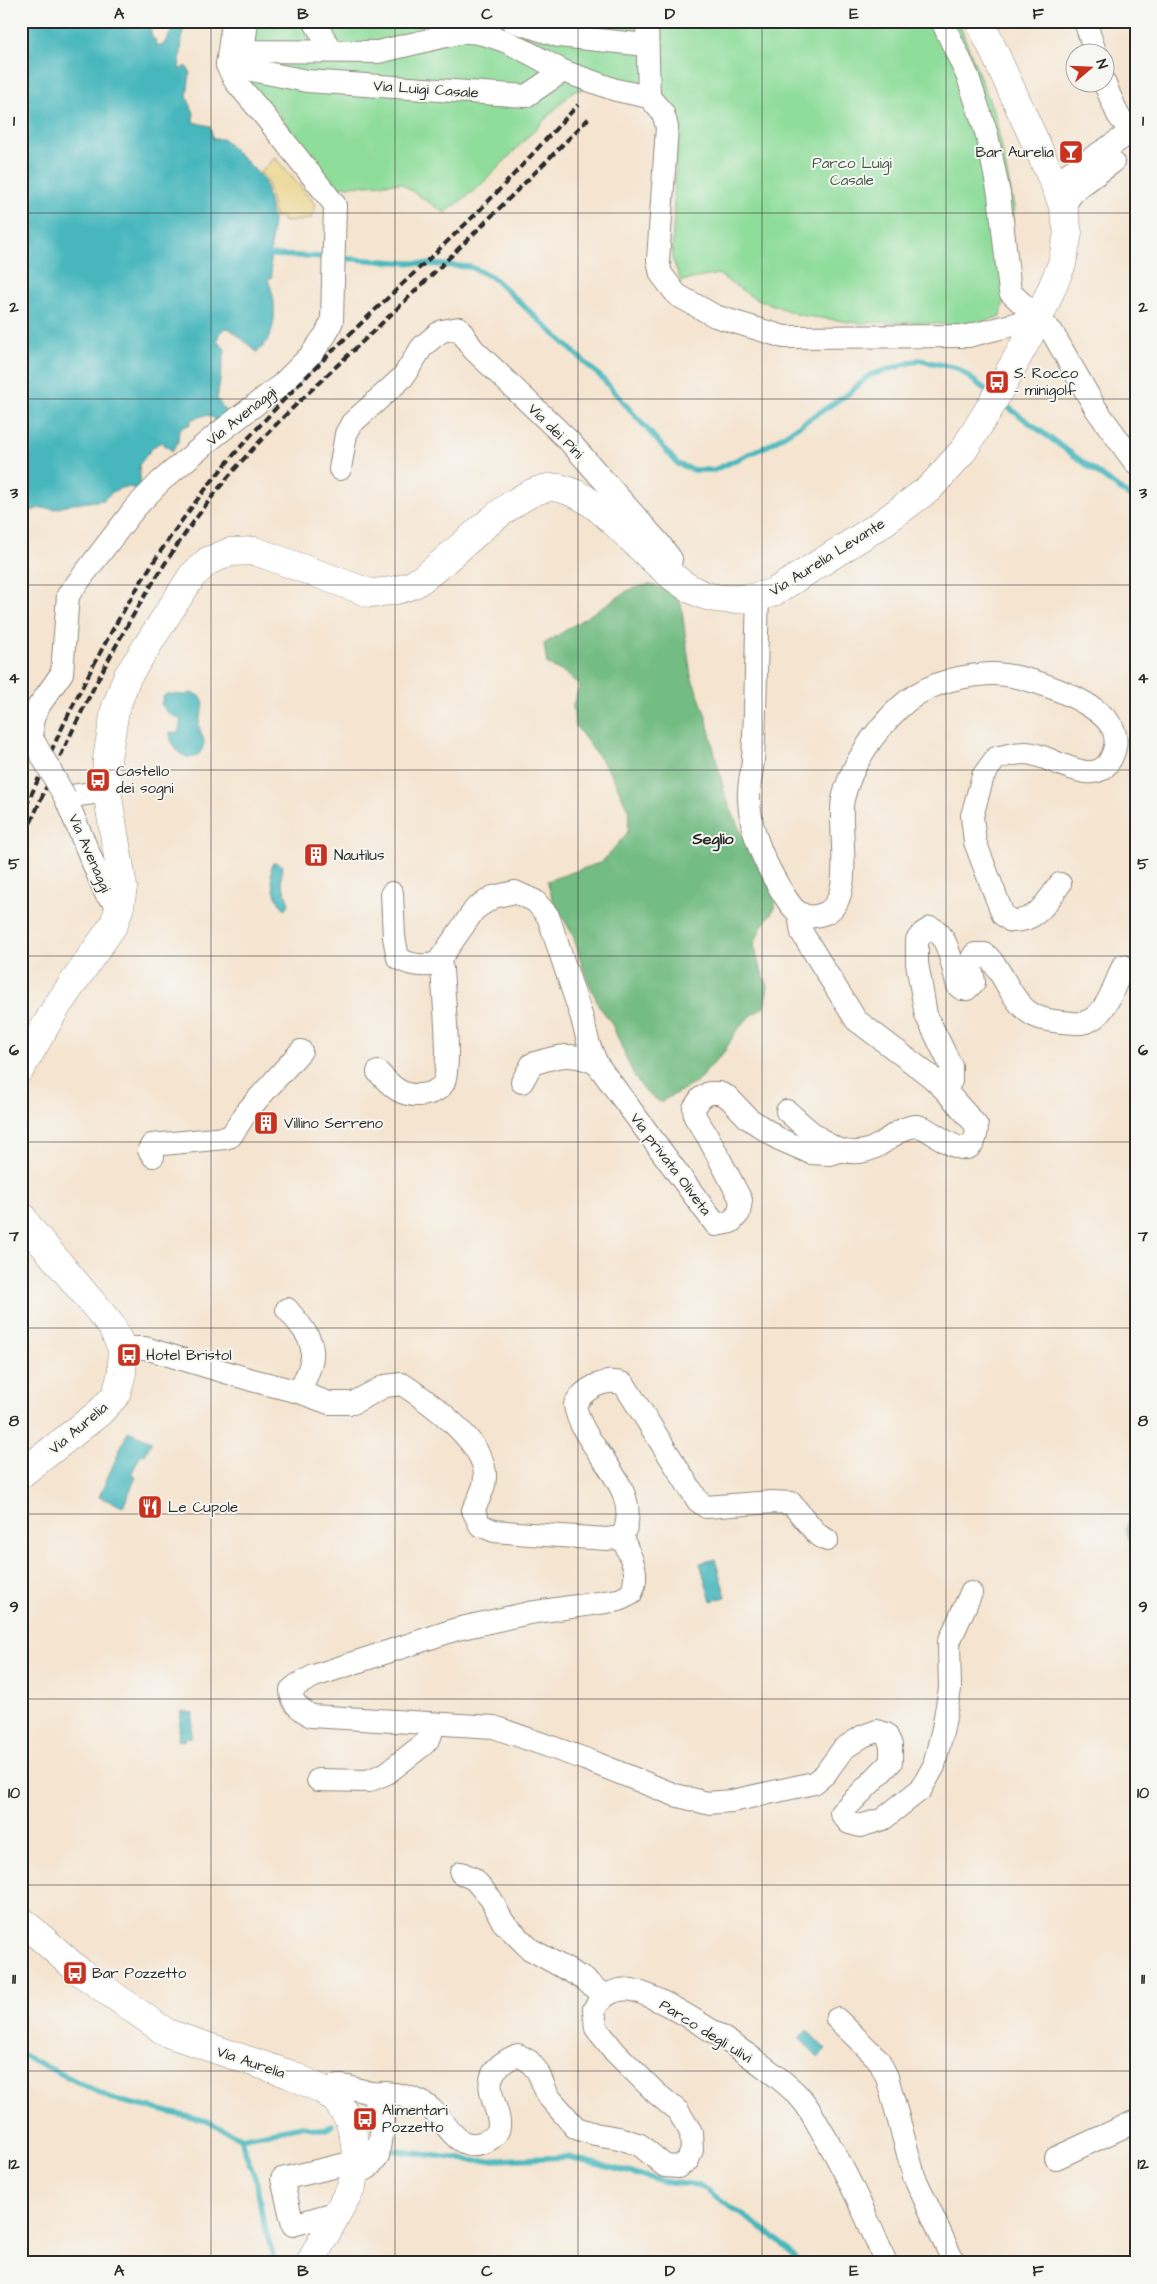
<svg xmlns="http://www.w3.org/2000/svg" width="1157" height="2284" viewBox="0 0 1157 2284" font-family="'Architects Daughter',sans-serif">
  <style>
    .green { fill: #8fdd9b; stroke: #5d8463 }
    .forest { fill: #73bc83; stroke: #4f7457 }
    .sand { fill: #eeda9e; stroke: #8c8264 }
    .water { fill: #47b7bd; stroke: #397174 }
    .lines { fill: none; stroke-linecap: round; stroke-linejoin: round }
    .stream { stroke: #47b7bd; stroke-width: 5.5 }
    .minor-casing { stroke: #90887d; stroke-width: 24 }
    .major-casing { stroke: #90887d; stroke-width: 29 }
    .minor { stroke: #fff; stroke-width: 22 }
    .major { stroke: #fff; stroke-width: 28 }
    .rail { stroke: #2b2b2b; stroke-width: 4; stroke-dasharray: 8 4; stroke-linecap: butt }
    .minor-bridge-casing { stroke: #90887d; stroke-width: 24; stroke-linecap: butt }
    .minor-bridge { stroke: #fff; stroke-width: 22 }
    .grid { fill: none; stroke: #2b2b2b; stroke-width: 1; stroke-opacity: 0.55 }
    .labels { text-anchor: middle; stroke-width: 4; stroke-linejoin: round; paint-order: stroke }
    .street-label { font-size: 15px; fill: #2b2b2b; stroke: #f6f6f2 }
    .poi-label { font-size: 15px; fill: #2b2b2b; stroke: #f6f6f2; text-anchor: start }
    .park-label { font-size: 15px; fill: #445847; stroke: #f6f6f2 }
    .neighbourhood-label { font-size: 16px; font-weight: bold; fill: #2b2b2b; stroke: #f6f6f2 }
    .neatline { fill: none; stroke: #2b2b2b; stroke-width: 2 }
    .grid-label { font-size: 16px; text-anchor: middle; font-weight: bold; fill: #2b2b2b }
  </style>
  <rect width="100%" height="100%" fill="#f6f6f2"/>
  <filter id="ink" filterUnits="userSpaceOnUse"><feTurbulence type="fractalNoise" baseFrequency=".02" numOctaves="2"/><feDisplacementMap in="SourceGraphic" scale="10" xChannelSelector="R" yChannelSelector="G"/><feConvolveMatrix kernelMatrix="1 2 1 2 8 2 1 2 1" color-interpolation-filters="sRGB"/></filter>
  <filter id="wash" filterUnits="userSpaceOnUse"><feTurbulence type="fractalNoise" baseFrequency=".0096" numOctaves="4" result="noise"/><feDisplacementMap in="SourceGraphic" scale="20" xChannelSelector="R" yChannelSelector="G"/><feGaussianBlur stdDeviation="1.12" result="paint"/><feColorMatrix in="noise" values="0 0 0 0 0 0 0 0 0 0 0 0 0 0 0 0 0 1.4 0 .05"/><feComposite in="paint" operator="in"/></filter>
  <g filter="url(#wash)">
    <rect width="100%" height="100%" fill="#f5e4cf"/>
    <path class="green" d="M 242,21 L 958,21 L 995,115 L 1014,207 L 1008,271 L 1001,316 L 970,326 L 911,322 L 857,323 L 799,315 L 752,297 L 718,274 L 681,281 L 672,258 L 677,125 L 673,107 L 657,94 L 630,83 L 573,91 L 480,186 L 445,213 L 400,183 L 332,187 L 274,107 L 239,77 Z"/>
    <g class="forest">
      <path d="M 649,584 L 668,590 L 681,604 L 691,676 L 705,713 L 725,795 L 741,833 L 775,888 L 775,908 L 762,926 L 754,944 L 759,965 L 768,986 L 764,1007 L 748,1018 L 735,1033 L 724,1052 L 696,1083 L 660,1102 L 645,1091 L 634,1076 L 611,1022 L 599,1006 L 584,971 L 573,935 L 553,901 L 547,881 L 602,862 L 628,832 L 629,812 L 612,775 L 575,725 L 573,705 L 580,685 L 565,673 L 547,664 L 544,644 L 629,590 Z"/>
      <path d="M 1136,1503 L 1136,1562 L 1126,1528 Z"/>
    </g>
    <path class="sand" d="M 275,158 L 314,203 L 314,215 L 311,216 L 311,219 L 284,222 L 281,216 L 275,218 L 267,181 L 260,172 Z"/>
    <g class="water">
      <path d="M 21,21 L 155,21 L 150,25 L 152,38 L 156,40 L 155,45 L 163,45 L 177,23 L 183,30 L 179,70 L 186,66 L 190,72 L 187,97 L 194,113 L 193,122 L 210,126 L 213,139 L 224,139 L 264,179 L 273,220 L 270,260 L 272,277 L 268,280 C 278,303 278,336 257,352 L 230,329 L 225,328 L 219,334 L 217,341 L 225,349 L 217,399 L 228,415 L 216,423 L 214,418 L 206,415 L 192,419 L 190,424 L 179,430 L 178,442 L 172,451 L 161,442 L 153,447 L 139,465 L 141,486 L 135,489 C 123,484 112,491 104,500 L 73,504 L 55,509 L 40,508 L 28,512 L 21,522 Z"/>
      <path d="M 190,693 C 215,697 198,713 199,726 C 200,731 203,737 204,742 C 200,770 170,756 170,732 L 176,733 L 179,731 L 181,720 L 167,712 L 161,704 L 163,697 L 167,694 L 186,695 Z"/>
      <path d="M 276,862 L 283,866 L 281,880 L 289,904 L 286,909 C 275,905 269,875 272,864 Z"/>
      <path d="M 128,1431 L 152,1441 L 145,1455 L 141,1454 L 131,1475 L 136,1477 L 123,1507 L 99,1497 Z"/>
      <path d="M 715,1559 L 726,1597 L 711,1601 L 700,1563 Z"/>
      <path d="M 21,1684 L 29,1687 L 29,1720 L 21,1716 Z"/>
      <path d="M 181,1711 L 193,1713 L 191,1738 L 186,1737 L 185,1741 L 178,1740 Z"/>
      <path d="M 807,2030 L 826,2050 L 818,2058 L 799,2038 Z"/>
    </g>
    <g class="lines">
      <g class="stream">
        <path d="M 270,255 L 328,257"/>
        <path d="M 337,258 L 471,267 L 492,277 L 602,378 L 678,464 L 694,470 L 714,470 L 769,445 L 848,394 L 870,375 L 919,360 L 957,368 L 990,393"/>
        <path d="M 1001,402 L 1136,501"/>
        <path d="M 21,2054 L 112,2099 L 207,2121 L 240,2138 L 302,2126 L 325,2130 L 332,2125"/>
        <path d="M 240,2138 L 257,2183 L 262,2216 L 275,2263"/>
        <path d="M 390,2150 L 476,2161 L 568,2157 L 671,2183 L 699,2185 L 772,2235 L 801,2263"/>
      </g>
    </g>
  </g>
  <g filter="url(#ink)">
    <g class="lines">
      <defs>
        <g id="minor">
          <path d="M 314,21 L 331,50"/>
          <path d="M 513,21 L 559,36 L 647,45"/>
          <path d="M 647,21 L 649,97"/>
          <path d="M 942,21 L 968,77 L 987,135 L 999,194 L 1010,292 L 1052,332 L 1096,409 L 1136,464"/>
          <path d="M 1085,21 L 1095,52"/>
          <path d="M 247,22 L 243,51 L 378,52 L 463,32 C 495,30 535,57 563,71"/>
          <path d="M 227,65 L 307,81 L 526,96 L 563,71 L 616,90 L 649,97 L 663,113 L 667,127 L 658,260 L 661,274 L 677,295 L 715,316 L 784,337 L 968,336 L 1039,318"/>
          <path d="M 1104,82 L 1118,115 L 1125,124 L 1136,125"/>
          <path d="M 1054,183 L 1136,129"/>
          <path d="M 1063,206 L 1075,190 L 1113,162"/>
          <path d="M 340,469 L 346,434 L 352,423 L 403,377 L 422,347 L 436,335 L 442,331 L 459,328 L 473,349 L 569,441 L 659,543 L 671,559 L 668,572"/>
          <path d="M 758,598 C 756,652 756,706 753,760 C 752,773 748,786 749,799 C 750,834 766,866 784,895 C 788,901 793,910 800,913 C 808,918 815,917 823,914 C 857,903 837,827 843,799 C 851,765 874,732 899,708 C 923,685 957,676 989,674 C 1020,672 1096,699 1112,727 C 1118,737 1116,750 1110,760 C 1093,791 1049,753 1025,753 C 1015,753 1005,756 996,758 L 983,776 L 972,816 L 975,842 L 1003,915 L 1011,921 C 1037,922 1046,903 1060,884"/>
          <path d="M 33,740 L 32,721 L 38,707 L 62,673 L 68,595 L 135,508 L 161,481 L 216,435 L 281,385 L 310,356 L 326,334 L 332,321 L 335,205 L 263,114 L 235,81 L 227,65 L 233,21"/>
          <path d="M 107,791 L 65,797 L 106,894 L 120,906"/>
          <path d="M 392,893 L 394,937 L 398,958 C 409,965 427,968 438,962 L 475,909 L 493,897 L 515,892 L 535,901 L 548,916 L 582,1018 L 589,1045 L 597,1064"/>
          <path d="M 378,1072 C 391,1085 399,1096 419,1095 C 426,1095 439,1091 443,1084 C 452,1069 443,990 442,969 L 438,962"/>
          <path d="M 522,1082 L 532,1064 C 558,1056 572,1051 597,1064 L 716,1225 L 731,1222 L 739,1213 L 741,1200 L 708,1137 L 695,1117 L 694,1108 L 701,1098 L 709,1093 L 719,1093 L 728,1097 L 748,1118 L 779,1139 L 811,1153 L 830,1154 L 840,1151"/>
          <path d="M 944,1089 L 951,1081 L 951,1066 L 926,1015 L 917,963 L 917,940 L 923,933 L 931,928 C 948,932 953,970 958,986 L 962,989 L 967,989 L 974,982 C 973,972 967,962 975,954 L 985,954 C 1002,968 1008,995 1026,1010 C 1036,1019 1049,1021 1062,1022 C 1068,1022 1076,1024 1081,1023 C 1106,1020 1114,985 1123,966"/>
          <path d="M 787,1111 C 813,1134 842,1167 879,1145 C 891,1138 901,1127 916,1126 C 933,1126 975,1176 977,1126 L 944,1089 L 930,1076 L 856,1020 L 802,933 L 799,913"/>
          <path d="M 153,1156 L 149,1150 L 152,1145 L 225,1138 L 231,1136 L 248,1110 L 301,1051"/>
          <path d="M 287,1309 C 316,1343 320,1350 299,1392"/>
          <path d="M 122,1348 L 145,1348 L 252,1380 L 299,1392 L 329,1403 L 353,1403 L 385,1386 L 402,1384 C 428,1401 486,1442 485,1477 C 485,1488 478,1501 473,1510 L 480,1525 L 494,1531 L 530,1534 L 607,1539 L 622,1537 C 647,1488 582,1450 575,1405 C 584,1388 605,1377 624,1384 L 698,1501 L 706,1507 L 772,1502 L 791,1503 L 818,1535 L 827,1540"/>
          <path d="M 622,1537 C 631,1559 641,1572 631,1594 L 619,1600 L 529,1613 L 457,1629 L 314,1676 L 297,1685 L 291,1690 C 291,1704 301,1709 311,1716 L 494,1727 L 585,1759 L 675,1795 L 707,1803 L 732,1801 L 814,1783 L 825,1774 L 843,1749 L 863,1736 L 877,1731 L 886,1734 L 891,1745 L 891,1762 L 841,1813 L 849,1823 L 860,1826 L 883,1819 L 921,1789 L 934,1766 L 943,1728 L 950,1689 L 949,1642 L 971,1593"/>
          <path d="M 318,1780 L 368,1781 L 387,1773 L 424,1744 L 430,1737 L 434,1724"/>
          <path d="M 461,1873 L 474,1879 L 491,1899 L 503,1922 L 530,1949 L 584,1979 L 604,1996"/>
          <path d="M 837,2019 L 878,2059 L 887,2077 L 914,2176 L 954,2263"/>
          <path d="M 323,2090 C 328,2089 333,2086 338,2086 C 349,2085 360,2091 371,2093 C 376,2094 381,2093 386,2093 C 396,2094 410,2097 419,2101 C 445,2112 452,2152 481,2143 C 532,2127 452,2081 518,2055 L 529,2061 L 538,2072 L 548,2096 L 576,2128 L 595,2134 L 619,2138 L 640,2145 L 665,2166 L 678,2167 L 688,2160 L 692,2150 L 691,2132 L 678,2111 L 656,2093 L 615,2052 L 596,2028 L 594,2009 C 602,1996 615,1987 632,1990 C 668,1998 780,2072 803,2101 C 810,2109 815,2120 821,2130 C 847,2172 867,2217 886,2263"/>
          <path d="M 1056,2158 L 1136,2121"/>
          <path d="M 353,2176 L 368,2168 L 378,2156 L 383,2120 L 372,2093"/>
          <path d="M 338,2212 L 293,2225 L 282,2179 L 355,2162"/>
        </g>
        <g id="major">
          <path d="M 21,1068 L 57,1006 L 114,924 L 120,906 L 123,887 L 107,791 L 107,759 L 115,710 L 127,677 L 192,576 L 208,561 L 230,552 L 255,551 L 370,593 C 385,592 400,591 414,584 C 450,564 520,479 559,488 C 584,494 600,509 618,526 C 640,547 678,588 707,596 C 728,602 755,599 774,592 L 877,527 L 930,488 L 963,451 L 990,407 L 1039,318 L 1062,264 L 1068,233 L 1063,206 L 1054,183 L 980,21"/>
          <path d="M 21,1215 L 31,1230 L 111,1325 L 122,1348 L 122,1373 L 116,1395 L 99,1413 L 21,1474"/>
          <path d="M 21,1920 L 79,1971 L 167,2033 L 289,2074 L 323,2090 L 336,2100 L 349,2119 L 357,2150 L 352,2186 L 310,2263"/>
        </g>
      </defs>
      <use href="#minor" class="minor-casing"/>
      <use href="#major" class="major-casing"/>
      <use href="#minor" class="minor"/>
      <use href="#major" class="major"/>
      <g class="rail">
        <path d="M 21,818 C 74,697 132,579 216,476 C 287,389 373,313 454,235 C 498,194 537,148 578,105"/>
        <path d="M 21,845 C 75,719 134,596 219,488 C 267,428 326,377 381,324 C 452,256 522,186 591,116"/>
      </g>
      <defs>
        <path id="minor-bridge" d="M 33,740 L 65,797"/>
      </defs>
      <use href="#minor-bridge" class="minor-bridge-casing"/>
      <use href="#minor-bridge" class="minor-bridge"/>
    </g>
  </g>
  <path class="grid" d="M 211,21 L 211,2263M 395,21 L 395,2263M 578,21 L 578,2263M 762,21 L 762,2263M 946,21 L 946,2263M 21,213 L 1136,213M 21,399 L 1136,399M 21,585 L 1136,585M 21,770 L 1136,770M 21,956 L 1136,956M 21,1142 L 1136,1142M 21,1328 L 1136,1328M 21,1514 L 1136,1514M 21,1699 L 1136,1699M 21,1885 L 1136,1885M 21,2071 L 1136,2071"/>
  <defs>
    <symbol id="bar-square" viewBox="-11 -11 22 22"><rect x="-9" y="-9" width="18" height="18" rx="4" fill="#c8321e" stroke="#f6f6f2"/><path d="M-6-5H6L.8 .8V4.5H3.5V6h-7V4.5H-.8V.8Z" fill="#fff"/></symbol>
    <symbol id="bus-square" viewBox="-11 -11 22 22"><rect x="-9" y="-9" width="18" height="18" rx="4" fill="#c8321e" stroke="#f6f6f2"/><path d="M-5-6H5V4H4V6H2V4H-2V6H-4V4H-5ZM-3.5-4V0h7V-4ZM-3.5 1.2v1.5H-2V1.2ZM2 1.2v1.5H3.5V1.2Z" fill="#fff"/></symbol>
    <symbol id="building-square" viewBox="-11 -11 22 22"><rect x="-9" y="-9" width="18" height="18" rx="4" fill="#c8321e" stroke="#f6f6f2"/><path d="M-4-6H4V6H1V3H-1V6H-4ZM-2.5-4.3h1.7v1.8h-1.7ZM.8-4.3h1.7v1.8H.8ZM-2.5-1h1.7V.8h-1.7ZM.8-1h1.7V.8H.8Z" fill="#fff"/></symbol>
    <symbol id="restaurant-square" viewBox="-11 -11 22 22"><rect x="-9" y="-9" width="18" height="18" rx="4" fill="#c8321e" stroke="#f6f6f2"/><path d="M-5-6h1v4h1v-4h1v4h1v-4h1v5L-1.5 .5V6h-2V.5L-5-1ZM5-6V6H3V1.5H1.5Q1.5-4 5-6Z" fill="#fff"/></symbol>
  </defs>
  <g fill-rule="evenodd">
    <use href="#bar-square" x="1057" y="138" width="28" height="28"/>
    <use href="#bus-square" x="983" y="368" width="28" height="28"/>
    <use href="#bus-square" x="84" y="766" width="28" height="28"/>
    <use href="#building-square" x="302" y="841" width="28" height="28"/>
    <use href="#building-square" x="252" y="1109" width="28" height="28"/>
    <use href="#bus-square" x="115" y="1341" width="28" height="28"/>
    <use href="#restaurant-square" x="136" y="1493" width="28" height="28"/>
    <use href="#bus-square" x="61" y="1959" width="28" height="28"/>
    <use href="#bus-square" x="351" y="2105" width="28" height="28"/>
  </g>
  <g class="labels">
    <g class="street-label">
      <text transform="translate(426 89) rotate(4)" y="5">Via Luigi Casale</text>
      <text transform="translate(241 416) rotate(-39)" y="5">Via Avenaggi</text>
      <text transform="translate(556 431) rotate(45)" y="5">Via dei Pini</text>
      <text transform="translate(827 557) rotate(-32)" y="5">Via Aurelia Levante</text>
      <text transform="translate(90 853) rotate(66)" y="5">Via Avenaggi</text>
      <text transform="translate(671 1164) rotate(53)" y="5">Via privata Oliveta</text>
      <text transform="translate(78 1428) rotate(-40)" y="5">Via Aurelia</text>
      <text transform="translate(706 2031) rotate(32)" y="5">Parco degli ulivi</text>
      <text transform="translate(251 2062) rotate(19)" y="5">Via Aurelia</text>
    </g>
    <g class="poi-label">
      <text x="1054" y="157" text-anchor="end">Bar Aurelia</text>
      <text x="1014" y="378">S. Rocco<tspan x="1014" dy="17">- minigolf</tspan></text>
      <text x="116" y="776">Castello<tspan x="116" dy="17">dei sogni</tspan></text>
      <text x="334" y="860">Nautilus</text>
      <text x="284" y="1128">Villino Serreno</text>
      <text x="146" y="1360">Hotel Bristol</text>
      <text x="168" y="1512">Le Cupole</text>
      <text x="92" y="1978">Bar Pozzetto</text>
      <text x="382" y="2115">Alimentari<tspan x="382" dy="17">Pozzetto</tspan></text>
    </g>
    <g class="park-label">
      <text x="852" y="168">Parco Luigi<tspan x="852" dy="17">Casale</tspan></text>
    </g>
    <g class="neighbourhood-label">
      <text x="713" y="844">Seglio</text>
    </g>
  </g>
  <rect width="1157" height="2284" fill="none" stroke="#f6f6f2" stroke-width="55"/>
  <g transform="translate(1090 68) rotate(71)"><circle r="24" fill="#f6f6f2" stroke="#a5a5a2"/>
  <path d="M0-4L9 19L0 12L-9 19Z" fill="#c8321e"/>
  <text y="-8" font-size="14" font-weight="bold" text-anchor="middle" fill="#2b2b2b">N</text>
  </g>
  <rect x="28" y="28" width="1102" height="2228" class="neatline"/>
  <g class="grid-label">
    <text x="119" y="19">A</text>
    <text x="303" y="19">B</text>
    <text x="487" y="19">C</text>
    <text x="670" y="19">D</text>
    <text x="854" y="19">E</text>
    <text x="1038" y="19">F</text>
    <text x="14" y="126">1</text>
    <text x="1143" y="126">1</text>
    <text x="14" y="312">2</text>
    <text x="1143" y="312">2</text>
    <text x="14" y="498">3</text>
    <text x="1143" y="498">3</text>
    <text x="14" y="683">4</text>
    <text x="1143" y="683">4</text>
    <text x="14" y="869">5</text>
    <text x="1143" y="869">5</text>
    <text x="14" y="1055">6</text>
    <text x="1143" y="1055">6</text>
    <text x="14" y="1241">7</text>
    <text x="1143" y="1241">7</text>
    <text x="14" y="1426">8</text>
    <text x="1143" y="1426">8</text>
    <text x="14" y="1612">9</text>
    <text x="1143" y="1612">9</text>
    <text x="14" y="1798">10</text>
    <text x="1143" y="1798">10</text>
    <text x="14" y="1984">11</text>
    <text x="1143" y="1984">11</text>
    <text x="14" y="2169">12</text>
    <text x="1143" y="2169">12</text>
    <text x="119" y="2276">A</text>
    <text x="303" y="2276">B</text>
    <text x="487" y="2276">C</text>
    <text x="670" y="2276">D</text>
    <text x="854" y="2276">E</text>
    <text x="1038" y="2276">F</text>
  </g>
</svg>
